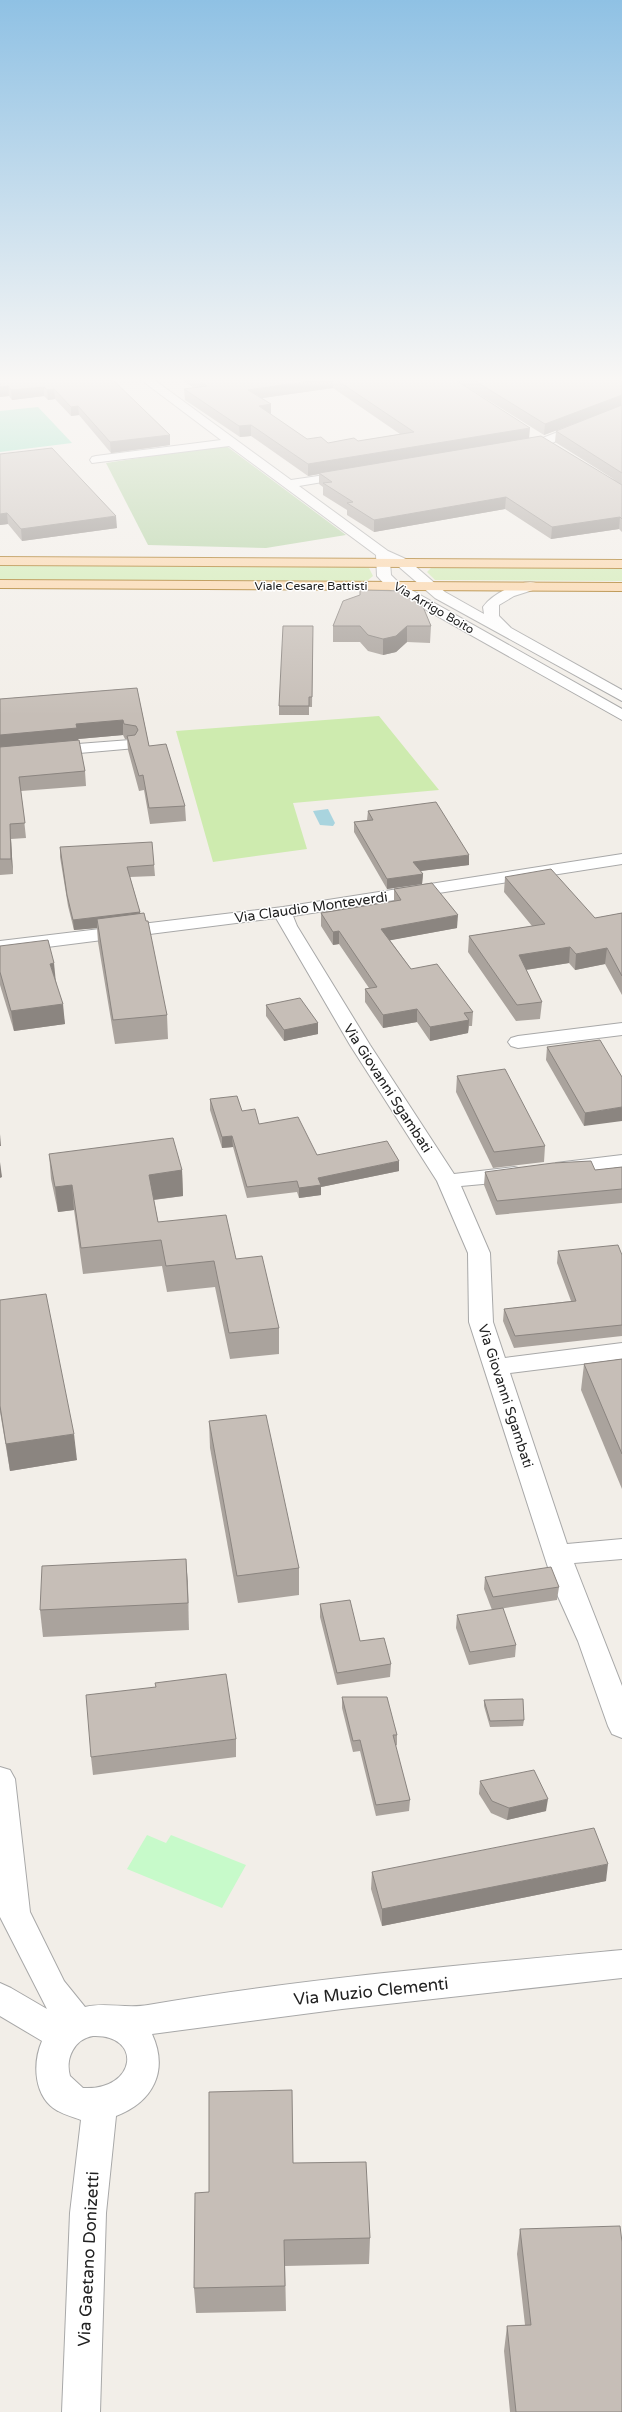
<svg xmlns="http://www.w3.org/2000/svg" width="622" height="2412" viewBox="0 0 622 2412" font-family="'Varela Round',sans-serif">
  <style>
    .grass { fill: #ceebaf }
    .forest { fill: #aed09d }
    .park { fill: #c7faca }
    .pitch { fill: #87dfbb }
    .water { fill: #a9d4de }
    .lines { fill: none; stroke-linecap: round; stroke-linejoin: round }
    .minor-casing { stroke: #a8a8a8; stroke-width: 2 }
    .major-casing { stroke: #9e6601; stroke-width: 2 }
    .minor { fill: #fff; fill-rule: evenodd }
    .major { fill: #fcd3a3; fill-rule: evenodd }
    .wall { fill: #aaa39d; fill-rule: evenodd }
    .shaded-wall { fill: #8b8580 }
    .building { fill: #c6beb7; stroke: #8b8580 }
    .labels { text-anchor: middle; stroke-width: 3; stroke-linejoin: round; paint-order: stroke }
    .far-street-label { font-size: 12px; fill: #212121; stroke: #fff }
    .street-label { font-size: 14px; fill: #212121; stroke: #fff }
    .near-street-label { font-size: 17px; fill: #212121; stroke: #fff }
  </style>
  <rect width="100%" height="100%" fill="#f2eee8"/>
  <g class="grass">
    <path d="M 0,564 L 357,566 L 369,568 L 373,576 L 367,581 L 0,580 Z"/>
    <path d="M 433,566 L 622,567 L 622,581 L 435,580 L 427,572 Z"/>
    <path d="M 379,716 L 439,790 L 293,803 L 307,849 L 213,862 L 176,731 Z"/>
  </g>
  <path class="forest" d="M 225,445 L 346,535 L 266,548 L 148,545 L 106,463 Z"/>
  <path class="park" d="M 147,1835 L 166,1843 L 171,1835 L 246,1865 L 222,1908 L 127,1869 Z"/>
  <path class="pitch" d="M 38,407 L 72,443 L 0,452 L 0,411 Z"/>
  <path class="water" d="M 328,809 L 335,823 L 333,826 L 320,825 L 313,811 Z"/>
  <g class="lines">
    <defs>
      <g id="minor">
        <path d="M 140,379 L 153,379 L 291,480 L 352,471 L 354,474 L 352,477 L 299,486 L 388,551 L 408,560 L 445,592 L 484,614 L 483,607 C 492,594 520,579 536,583 L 538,586 L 536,589 L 514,596 L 499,605 L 499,616 L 511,628 L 622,690 L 622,701 L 435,598 L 398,566 L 390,562 L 391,575 L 399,583 L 622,709 L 622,720 L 389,589 L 377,576 L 376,555 L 229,446 L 92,463 L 90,460 L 92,457 L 96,456 L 221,440 Z"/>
        <path d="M 622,407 L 622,414 L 547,445 L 518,450 L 512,446 L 514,443 L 540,439 Z"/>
        <path d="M 130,740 L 136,742 L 138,745 L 136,748 L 0,760 L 0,750 Z"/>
        <path d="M 622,854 L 622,864 L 293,916 L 297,926 L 370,1045 L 454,1174 L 514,1167 L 522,1169 L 525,1174 L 522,1179 L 514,1181 L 461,1186 L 490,1253 L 493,1322 L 505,1358 L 622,1343 L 622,1359 L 510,1373 L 567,1544 L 622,1539 L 622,1559 L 574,1563 L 622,1686 L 622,1738 L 612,1734 L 608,1726 L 578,1641 L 556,1592 L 544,1555 L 469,1322 L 468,1253 L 437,1181 L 350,1045 L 276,918 L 0,953 L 0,941 L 283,907 Z"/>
        <path d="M 622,1023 L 622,1035 L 518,1048 L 511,1046 L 508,1042 L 511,1038 L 518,1036 Z"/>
        <path d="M 622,1155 L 622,1167 L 564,1174 L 556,1173 L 553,1168 L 556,1163 L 564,1162 Z"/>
        <path d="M 0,1767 L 10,1770 L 15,1779 L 30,1912 L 64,1981 L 85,2007 C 105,2002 127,2009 148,2005 C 304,1978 464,1965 622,1950 L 622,1978 L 342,2009 L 152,2034 C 169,2071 153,2102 116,2116 L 106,2213 L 100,2412 L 62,2412 L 70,2213 L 81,2120 C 74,2117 65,2115 58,2111 C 34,2098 32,2064 42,2041 L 0,2016 L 0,1983 L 11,1988 L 47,2009 L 0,1917 ZM 93,2036 C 143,2034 137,2091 83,2088 L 70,2076 C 65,2059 74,2039 93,2036 Z"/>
      </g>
      <g id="major">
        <path d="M 0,557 L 622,560 L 622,568 L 0,565 Z"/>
        <path d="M 0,580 L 622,583 L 622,591 L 0,588 Z"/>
      </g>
    </defs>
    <use href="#minor" class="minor-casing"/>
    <use href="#major" class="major-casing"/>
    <use href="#minor" class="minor"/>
    <use href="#major" class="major"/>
  </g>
  <g class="wall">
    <path d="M 0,379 L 112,379 L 170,435 L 170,445 L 111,453 L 79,415 L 71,416 L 55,399 L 48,400 L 44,396 L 12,400 L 9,396 L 0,397 Z"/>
    <path d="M 181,379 L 454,379 L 529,438 L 615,480 L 555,442 L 556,431 L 584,420 L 544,435 L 454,379 L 622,379 L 622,532 L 619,529 L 551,539 L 505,509 L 374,532 L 347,515 L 347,510 L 323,495 L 323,487 L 319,484 L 319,474 L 308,476 L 251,436 L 240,437 L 185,400 L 184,389 L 194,388 ZM 333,388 L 400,434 L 358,441 L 328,443 L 307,439 L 271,415 L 271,404 L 262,398 Z"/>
    <path d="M 0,454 L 117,528 L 22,541 L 8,524 L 0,525 Z"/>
    <path d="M 406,597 L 431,626 L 430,643 L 407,642 L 396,652 L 383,655 L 368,651 L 360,642 L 333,642 L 333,626 Z"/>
    <path d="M 313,636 L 312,707 L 309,707 L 309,715 L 279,715 L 279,706 Z"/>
    <path d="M 137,688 L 149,746 L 185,806 L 186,821 L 150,824 L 144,790 L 139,791 L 128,750 L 127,739 L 125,739 L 123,735 L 78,739 L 85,771 L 86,786 L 21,791 L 26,838 L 11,839 L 13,874 L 0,875 L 0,699 Z"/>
    <path d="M 368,811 L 469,865 L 420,871 L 423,874 L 422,884 L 387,889 L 354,832 L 354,822 L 367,820 Z"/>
    <path d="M 60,847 L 154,865 L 155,876 L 130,877 L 140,912 L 167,1015 L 168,1039 L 115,1044 L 98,942 L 97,928 L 74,930 L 68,906 L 60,857 Z"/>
    <path d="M 505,877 L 595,918 L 622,913 L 622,995 L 605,964 L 575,970 L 569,963 L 526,970 L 542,1002 L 540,1019 L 516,1021 L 468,952 L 469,936 L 532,926 L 504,892 Z"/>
    <path d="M 394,889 L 457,928 L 390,940 L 411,969 L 473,1012 L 472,1026 L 469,1026 L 468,1033 L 430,1041 L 417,1022 L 383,1028 L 365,1002 L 365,989 L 369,988 L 339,944 L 333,945 L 321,926 L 321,913 L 394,901 Z"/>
    <path d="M 0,946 L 56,981 L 65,1024 L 14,1031 L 0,985 Z"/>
    <path d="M 266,1005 L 318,1023 L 318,1034 L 284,1041 L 266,1016 Z"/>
    <path d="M 547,1047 L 622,1077 L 584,1126 L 546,1060 Z"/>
    <path d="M 457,1076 L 545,1146 L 544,1162 L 493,1168 L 456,1092 Z"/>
    <path d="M 210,1099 L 242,1111 L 259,1124 L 317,1155 L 399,1171 L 321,1187 L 321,1195 L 299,1198 L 297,1192 L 247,1198 L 233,1147 L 222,1148 L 210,1110 Z"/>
    <path d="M 49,1154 L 182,1170 L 183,1196 L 154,1200 L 158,1222 L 236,1259 L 279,1328 L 279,1354 L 230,1359 L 215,1287 L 167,1292 L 162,1266 L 83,1274 L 74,1210 L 58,1212 L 51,1179 Z"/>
    <path d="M 622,1167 L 622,1203 L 496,1215 L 484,1185 L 485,1172 L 595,1170 Z"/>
    <path d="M 558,1251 L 622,1255 L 622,1336 L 514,1348 L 503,1321 L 504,1309 L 571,1301 L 557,1263 Z"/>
    <path d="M 0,1300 L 77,1460 L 10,1471 L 0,1412 Z"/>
    <path d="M 622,1359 L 622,1489 L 581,1390 L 584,1364 Z"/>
    <path d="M 209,1421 L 299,1568 L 299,1595 L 238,1603 L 210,1448 Z"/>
    <path d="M 186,1559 L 189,1630 L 43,1637 L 40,1610 Z"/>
    <path d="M 485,1577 L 559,1587 L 557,1600 L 492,1610 L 484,1589 Z"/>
    <path d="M 320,1604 L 360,1641 L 391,1664 L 390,1677 L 337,1685 L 320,1617 Z"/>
    <path d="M 457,1615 L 516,1645 L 515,1657 L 469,1665 L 456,1628 Z"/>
    <path d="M 342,1697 L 397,1735 L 397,1745 L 395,1746 L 410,1800 L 409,1811 L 376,1816 L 360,1751 L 353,1752 L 342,1708 Z"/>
    <path d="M 484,1700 L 524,1720 L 523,1726 L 490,1727 L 484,1706 Z"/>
    <path d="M 236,1739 L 236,1757 L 93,1775 L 91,1757 Z"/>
    <path d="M 480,1781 L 546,1811 L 507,1820 L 491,1813 L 479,1794 Z"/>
    <path d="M 372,1872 L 606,1881 L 382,1926 L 371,1889 Z"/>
    <path d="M 293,2163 L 370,2238 L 369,2264 L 285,2266 L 286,2311 L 196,2313 L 194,2288 L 209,2192 Z"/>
    <path d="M 520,2229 L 622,2412 L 510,2412 L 504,2351 L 507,2326 L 525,2325 L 517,2254 Z"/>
  </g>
  <g class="shaded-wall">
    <path d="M 324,379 L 333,379 L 333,388 L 248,400 L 248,390 Z"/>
    <path d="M 8,386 L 9,396 L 0,397 L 0,387 Z"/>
    <path d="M 44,387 L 44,396 L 12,400 L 11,390 Z"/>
    <path d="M 54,389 L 55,399 L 48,400 L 47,390 Z"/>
    <path d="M 622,395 L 621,406 L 544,435 L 545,424 Z"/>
    <path d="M 271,404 L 271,415 L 259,406 Z"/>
    <path d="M 78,406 L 79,415 L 71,416 L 71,407 Z"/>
    <path d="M 251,425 L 251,436 L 240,437 L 239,426 Z"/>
    <path d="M 530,428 L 529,439 L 319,473 L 319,474 L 308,476 L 308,464 Z"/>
    <path d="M 170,435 L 170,445 L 111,453 L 110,442 Z"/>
    <path d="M 506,497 L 505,509 L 374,532 L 374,520 Z"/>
    <path d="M 7,513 L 8,524 L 0,525 L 0,514 Z"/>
    <path d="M 116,516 L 117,528 L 22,541 L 21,529 Z"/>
    <path d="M 620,517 L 619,529 L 551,539 L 552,527 Z"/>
    <path d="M 407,626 L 407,642 L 396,652 L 383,655 L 383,639 Z"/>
    <path d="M 123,720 L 123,735 L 78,739 L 78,743 L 0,750 L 0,735 L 76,724 Z"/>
    <path d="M 10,824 L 11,839 L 13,874 L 11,859 Z"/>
    <path d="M 469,855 L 469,865 L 413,872 L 413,862 Z"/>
    <path d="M 423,874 L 422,884 L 387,889 L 387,879 Z"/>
    <path d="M 140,912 L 141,923 L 97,919 L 97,928 L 74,930 L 73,920 Z"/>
    <path d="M 458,915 L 457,928 L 381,942 L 381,929 Z"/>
    <path d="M 339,931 L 339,944 L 333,945 L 333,932 Z"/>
    <path d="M 570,947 L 569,963 L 518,971 L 519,955 Z"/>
    <path d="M 607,948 L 605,964 L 575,970 L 576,954 Z"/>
    <path d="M 54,963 L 56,983 L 50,964 Z"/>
    <path d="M 63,1004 L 65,1024 L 14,1031 L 11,1011 Z"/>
    <path d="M 417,1009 L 417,1022 L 383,1028 L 383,1015 Z"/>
    <path d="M 469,1020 L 468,1033 L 430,1041 L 430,1027 Z"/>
    <path d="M 318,1023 L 318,1034 L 284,1041 L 284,1030 Z"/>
    <path d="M 622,1107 L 622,1121 L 584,1126 L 585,1113 Z"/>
    <path d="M 0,1134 L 1,1146 L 0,1146 Z"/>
    <path d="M 232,1136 L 233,1147 L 222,1148 L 222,1137 Z"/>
    <path d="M 399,1161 L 399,1171 L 321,1187 L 321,1195 L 299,1198 L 299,1188 L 318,1178 Z"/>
    <path d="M 0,1162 L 2,1177 L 0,1178 Z"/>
    <path d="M 182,1170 L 183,1196 L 151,1200 L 149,1175 Z"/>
    <path d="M 72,1185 L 74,1210 L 58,1212 L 55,1187 Z"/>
    <path d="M 74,1434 L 77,1460 L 10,1471 L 6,1444 Z"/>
    <path d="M 186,1559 L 188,1585 L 189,1630 L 188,1603 Z"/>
    <path d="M 548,1799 L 546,1811 L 507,1820 L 509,1808 Z"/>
    <path d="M 608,1864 L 606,1881 L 382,1926 L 382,1909 Z"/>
  </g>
  <g class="building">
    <path d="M 0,379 L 112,379 L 170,435 L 110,442 L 78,406 L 71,407 L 54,389 L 47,390 L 44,387 L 11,390 L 8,386 L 0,387 Z"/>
    <path d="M 196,379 L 324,379 L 248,390 L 271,404 L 259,406 L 307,439 L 321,437 L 328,443 L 354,438 L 358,441 L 414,432 L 335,379 L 454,379 L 530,428 L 308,464 L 251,425 L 239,426 L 184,389 L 207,386 Z"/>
    <path d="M 472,379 L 622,379 L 622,395 L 545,424 Z"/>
    <path d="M 622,405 L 622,473 L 556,431 Z"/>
    <path d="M 541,436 L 622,485 L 622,519 L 620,517 L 552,527 L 506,497 L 374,520 L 347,503 L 353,502 L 323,483 L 332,482 L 319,473 Z"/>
    <path d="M 52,448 L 116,516 L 21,529 L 7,513 L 0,514 L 0,454 Z"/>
    <path d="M 360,590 L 405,591 L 406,597 L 421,602 L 431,626 L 407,626 L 396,636 L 383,639 L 368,635 L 360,626 L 333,626 L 343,601 L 360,595 Z"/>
    <path d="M 283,626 L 313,626 L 312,697 L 309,697 L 309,706 L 279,706 Z"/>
    <path d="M 137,688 L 149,746 L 166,744 L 185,806 L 149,808 L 143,775 L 139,776 L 127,736 L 135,735 L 138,730 L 136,726 L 124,724 L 123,720 L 76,724 L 77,728 L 0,735 L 0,699 Z"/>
    <path d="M 79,740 L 85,771 L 19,777 L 25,823 L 10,824 L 11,859 L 0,859 L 0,747 Z"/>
    <path d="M 436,802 L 469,855 L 413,862 L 423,874 L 387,879 L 354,822 L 373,820 L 368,811 Z"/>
    <path d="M 152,842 L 154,865 L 127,867 L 140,912 L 73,920 L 67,895 L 60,847 Z"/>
    <path d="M 551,869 L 595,918 L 622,913 L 622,976 L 607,948 L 576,954 L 570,947 L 519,955 L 542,1002 L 517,1005 L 469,936 L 545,924 L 505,877 Z"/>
    <path d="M 432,883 L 458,915 L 381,929 L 411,969 L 437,964 L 473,1012 L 464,1013 L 469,1020 L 430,1027 L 417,1009 L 383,1015 L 365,989 L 377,987 L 339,931 L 333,932 L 321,913 L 401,900 L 394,889 Z"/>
    <path d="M 144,913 L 146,921 L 148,921 L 167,1015 L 113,1020 L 97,919 Z"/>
    <path d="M 48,940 L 54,963 L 50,964 L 63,1004 L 11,1011 L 0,972 L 0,946 Z"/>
    <path d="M 300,998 L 318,1023 L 284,1030 L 266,1005 Z"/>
    <path d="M 600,1040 L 622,1077 L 622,1107 L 585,1113 L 547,1047 Z"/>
    <path d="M 505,1069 L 545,1146 L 494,1152 L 457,1076 Z"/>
    <path d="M 237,1096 L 242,1111 L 255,1109 L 259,1124 L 298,1117 L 317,1155 L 387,1141 L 399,1161 L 318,1178 L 321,1185 L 299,1188 L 297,1181 L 247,1187 L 232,1136 L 222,1137 L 210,1099 Z"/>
    <path d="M 173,1138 L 182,1170 L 149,1175 L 158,1222 L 226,1215 L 236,1259 L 262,1256 L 279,1328 L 229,1333 L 214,1261 L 166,1266 L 161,1240 L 81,1248 L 72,1185 L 55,1187 L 49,1154 Z"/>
    <path d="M 591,1161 L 595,1170 L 622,1167 L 622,1189 L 497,1201 L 485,1172 L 553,1163 Z"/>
    <path d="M 618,1245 L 622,1255 L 622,1325 L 515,1336 L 504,1309 L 576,1301 L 558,1251 Z"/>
    <path d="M 46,1294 L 74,1434 L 6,1444 L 0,1406 L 0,1300 Z"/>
    <path d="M 622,1359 L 622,1454 L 584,1364 Z"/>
    <path d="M 266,1415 L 299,1568 L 237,1576 L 209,1421 Z"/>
    <path d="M 186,1559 L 188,1603 L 40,1610 L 42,1566 Z"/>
    <path d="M 551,1567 L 559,1587 L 493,1597 L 485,1577 Z"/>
    <path d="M 350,1600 L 360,1641 L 384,1638 L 391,1664 L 337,1673 L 320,1604 Z"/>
    <path d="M 503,1608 L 516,1645 L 470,1652 L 457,1615 Z"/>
    <path d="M 226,1674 L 236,1739 L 91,1757 L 86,1695 L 156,1687 L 155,1683 Z"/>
    <path d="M 342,1697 L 387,1697 L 397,1735 L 393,1735 L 410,1800 L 376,1805 L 360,1740 L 353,1741 Z"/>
    <path d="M 523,1699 L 524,1720 L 490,1721 L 484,1700 Z"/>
    <path d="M 534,1770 L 548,1799 L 509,1808 L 492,1801 L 480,1781 Z"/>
    <path d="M 594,1828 L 608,1864 L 382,1909 L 372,1872 Z"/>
    <path d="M 292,2090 L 293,2163 L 366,2162 L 370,2238 L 284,2240 L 285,2286 L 194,2288 L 195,2193 L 209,2192 L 209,2092 Z"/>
    <path d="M 620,2226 L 622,2242 L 622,2412 L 516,2412 L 507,2326 L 531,2325 L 520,2229 Z"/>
  </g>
  <linearGradient id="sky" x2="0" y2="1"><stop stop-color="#8fc1e4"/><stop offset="0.53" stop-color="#f9f7f5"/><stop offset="1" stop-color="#f9f7f5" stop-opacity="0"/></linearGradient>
  <rect width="622" height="716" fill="url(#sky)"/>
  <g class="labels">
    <g class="far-street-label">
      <text x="311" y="590">Viale Cesare Battisti</text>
      <text transform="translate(434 608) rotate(30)" y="4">Via Arrigo Boito</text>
    </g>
    <g class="street-label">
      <text transform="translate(311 907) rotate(-8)" y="5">Via Claudio Monteverdi</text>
      <text transform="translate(388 1088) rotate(57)" y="5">Via Giovanni Sgambati</text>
      <text transform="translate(506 1396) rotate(72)" y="5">Via Giovanni Sgambati</text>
    </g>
    <g class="near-street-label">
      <text transform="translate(371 1991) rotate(-6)" y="6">Via Muzio Clementi</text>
      <text transform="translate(88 2259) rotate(-87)" y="6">Via Gaetano Donizetti</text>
    </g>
  </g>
</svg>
